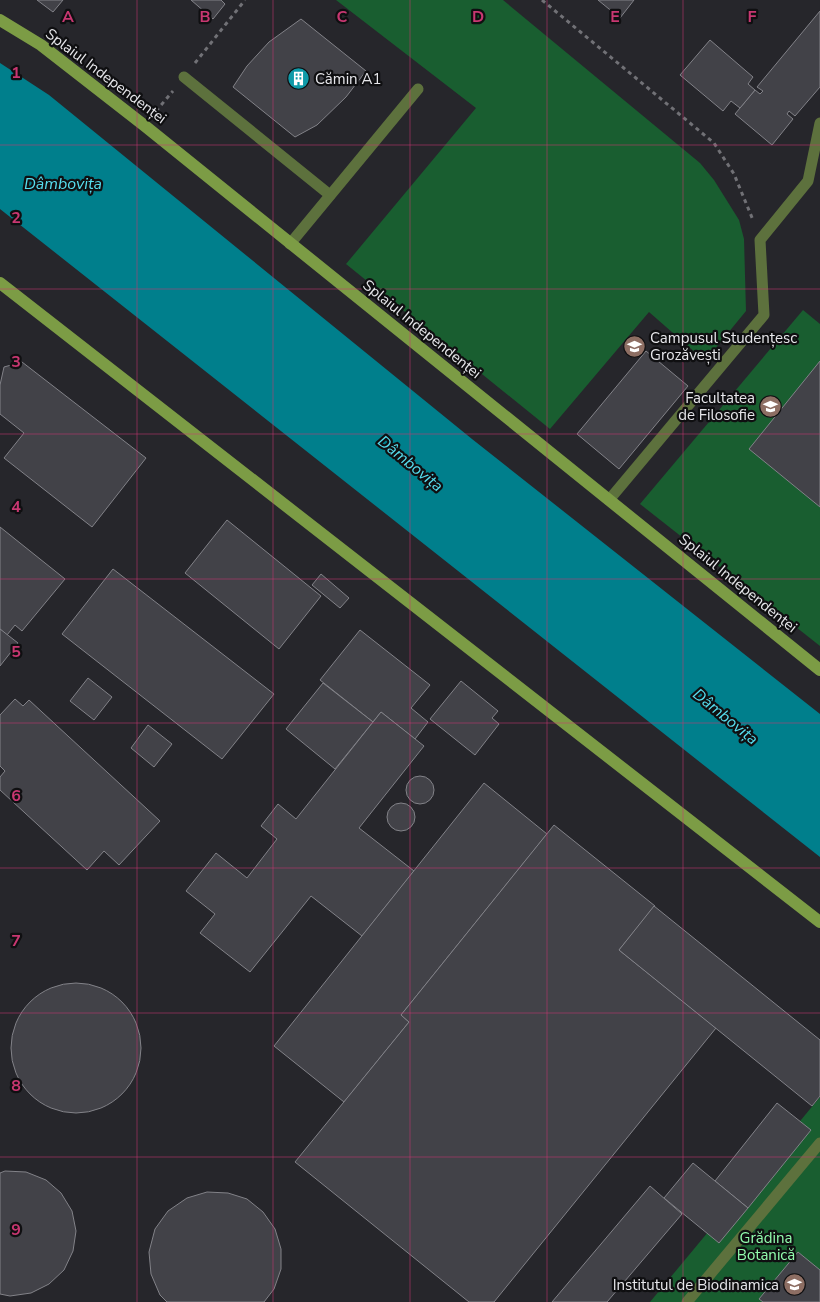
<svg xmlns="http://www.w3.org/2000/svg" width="820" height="1302" viewBox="0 0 820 1302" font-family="'Nunito Sans',sans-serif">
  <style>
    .green { fill: #195e30 }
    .water { fill: #007f8c }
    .building { fill: #424248; stroke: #828288 }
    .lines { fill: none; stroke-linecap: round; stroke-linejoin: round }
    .path { stroke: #717176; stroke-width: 3; stroke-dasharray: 4 4; stroke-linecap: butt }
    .lane { stroke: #5d713d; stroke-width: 11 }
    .secondary { stroke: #7c9c45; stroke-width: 12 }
    .grid { fill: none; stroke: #c83771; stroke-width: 1; stroke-opacity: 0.55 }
    .labels { text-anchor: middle; stroke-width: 4.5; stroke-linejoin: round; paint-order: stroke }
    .street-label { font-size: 15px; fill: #e7e7eb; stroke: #0f0f11 }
    .poi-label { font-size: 15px; fill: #e7e7eb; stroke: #0f0f11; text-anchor: start }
    .park-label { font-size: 15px; fill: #93fdae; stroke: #0f0f11 }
    .water-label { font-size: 16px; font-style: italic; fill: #57deef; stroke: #0f0f11 }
    .grid-label { font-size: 16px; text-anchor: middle; font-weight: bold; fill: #c83771; stroke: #0f0f11; stroke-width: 4.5; stroke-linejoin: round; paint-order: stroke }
  </style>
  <rect width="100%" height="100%" fill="#26262b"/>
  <g class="green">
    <path d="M 336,0 L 503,0 L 700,163 L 714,180 L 739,220 L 744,239 L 746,311 L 705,361 L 649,312 L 550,429 L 346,264 L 476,108 Z"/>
    <path d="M 803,310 L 820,324 L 820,646 L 640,504 Z"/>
    <path d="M 820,1097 L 820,1302 L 650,1302 Z"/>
  </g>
  <path class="water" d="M 0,63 L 49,95 L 472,439 L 820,714 L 820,857 L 0,209 Z"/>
  <g class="building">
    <path d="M 37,0 L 63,0 L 53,12 Z"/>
    <path d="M 191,0 L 221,0 L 225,4 L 213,19 Z"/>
    <path d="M 598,0 L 634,0 L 620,18 Z"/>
    <path d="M 820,11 L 820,87 L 795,116 L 789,111 L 787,114 L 793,119 L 772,145 L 735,114 L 755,90 L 760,94 L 763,91 L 757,87 Z"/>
    <path d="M 301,19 L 366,71 L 346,97 L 317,125 L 295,137 L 233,87 L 247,66 L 269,42 Z"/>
    <path d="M 710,40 L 753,77 L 748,84 L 755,90 L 740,108 L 731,101 L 723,111 L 680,75 Z"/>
    <path d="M 646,351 L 688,386 L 619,469 L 577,434 Z"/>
    <path d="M 820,361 L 820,507 L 749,449 Z"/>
    <path d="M 22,362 L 146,458 L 92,527 L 4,458 L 24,433 L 0,414 L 0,385 L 4,367 Z"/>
    <path d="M 227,520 L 321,596 L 279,649 L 185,573 Z"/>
    <path d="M 0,527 L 65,579 L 22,631 L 15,625 L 7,635 L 0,629 Z"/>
    <path d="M 113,569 L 274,694 L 222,759 L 62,634 Z"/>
    <path d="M 321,574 L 349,598 L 340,608 L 312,585 Z"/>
    <path d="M 0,629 L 18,643 L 0,666 Z"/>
    <path d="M 360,630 L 430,685 L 411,708 L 428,722 L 415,739 L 381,712 L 373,722 L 320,680 Z"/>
    <path d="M 88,678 L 112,697 L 94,720 L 70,701 Z"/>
    <path d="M 461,681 L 498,711 L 492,718 L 499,724 L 475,755 L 430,719 Z"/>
    <path d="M 323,683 L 373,722 L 335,769 L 286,729 Z"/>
    <path d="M 15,699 L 23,706 L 29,700 L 160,821 L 119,865 L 104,851 L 87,870 L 0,790 L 0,777 L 5,771 L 0,766 L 0,715 Z"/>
    <path d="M 381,712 L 424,746 L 359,828 L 414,871 L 362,936 L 311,896 L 250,972 L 200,933 L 215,914 L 186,891 L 216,853 L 247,878 L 277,839 L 261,826 L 278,804 L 296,819 Z"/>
    <path d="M 148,725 L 172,744 L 154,767 L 131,748 Z"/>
    <circle cx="420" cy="790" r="14"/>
    <path d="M 484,783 L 547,834 L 401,1015 L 409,1022 L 344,1102 L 274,1046 Z"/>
    <circle cx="401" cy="817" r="14"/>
    <path d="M 554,825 L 655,906 L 619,950 L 716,1028 L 494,1302 L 469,1302 L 295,1162 L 409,1022 L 401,1015 Z"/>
    <path d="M 654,906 L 820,1040 L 820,1096 L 812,1106 L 619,950 Z"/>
    <circle cx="76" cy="1048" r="65"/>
    <path d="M 777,1103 L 811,1130 L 748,1208 L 715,1181 Z"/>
    <path d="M 693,1163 L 748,1208 L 719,1243 L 664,1198 Z"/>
    <path d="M 5,1171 L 26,1172 L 46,1180 L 61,1193 L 72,1211 L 76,1231 L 73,1251 L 64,1270 L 49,1284 L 31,1293 L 10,1296 L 0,1294 L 0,1173 Z"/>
    <path d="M 650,1186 L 682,1214 L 607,1302 L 552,1302 Z"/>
    <path d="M 207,1192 L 228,1193 L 247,1199 L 263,1212 L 275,1229 L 281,1249 L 281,1269 L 274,1289 L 264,1302 L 167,1302 L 160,1295 L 151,1274 L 149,1252 L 155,1229 L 168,1211 L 187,1198 Z"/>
    <path d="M 798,1252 L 820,1270 L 820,1302 L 763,1302 L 759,1299 Z"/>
  </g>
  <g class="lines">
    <g class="path">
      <path d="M 542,0 L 714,143 L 734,174 L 753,220"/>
      <path d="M 195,63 L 245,0"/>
      <path d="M 156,111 L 173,91"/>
    </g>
    <g class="lane">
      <path d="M 184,77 L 330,195"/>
      <path d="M 290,244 L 418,89"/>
      <path d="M 609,500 L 764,315 L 760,240 L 808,181 L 820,123"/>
      <path d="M 687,1302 L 820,1143"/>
    </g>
    <g class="secondary">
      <path d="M 0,20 L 41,45 L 145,126 L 820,670"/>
      <path d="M 0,283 L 820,922"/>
    </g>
  </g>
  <path class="grid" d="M 137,0 L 137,1302M 273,0 L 273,1302M 410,0 L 410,1302M 547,0 L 547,1302M 683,0 L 683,1302M 0,145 L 820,145M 0,289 L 820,289M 0,434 L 820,434M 0,579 L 820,579M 0,723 L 820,723M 0,868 L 820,868M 0,1013 L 820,1013M 0,1157 L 820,1157"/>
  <defs>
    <symbol id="building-disc" viewBox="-11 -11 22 22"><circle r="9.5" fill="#0f9aa8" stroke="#0f0f11"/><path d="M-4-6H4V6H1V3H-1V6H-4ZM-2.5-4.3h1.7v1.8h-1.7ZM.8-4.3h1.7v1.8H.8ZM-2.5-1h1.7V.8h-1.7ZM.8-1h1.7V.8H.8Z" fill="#fff"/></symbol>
    <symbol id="university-disc" viewBox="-11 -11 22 22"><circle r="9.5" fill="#8d6e63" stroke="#0f0f11"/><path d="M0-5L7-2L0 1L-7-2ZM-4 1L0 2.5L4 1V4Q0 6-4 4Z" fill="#fff"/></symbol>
  </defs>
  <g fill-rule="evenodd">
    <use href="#building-disc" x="286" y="66" width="25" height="25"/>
    <use href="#university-disc" x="622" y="334" width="25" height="25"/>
    <use href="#university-disc" x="758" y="394" width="25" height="25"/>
    <use href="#university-disc" x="782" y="1272" width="25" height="25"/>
  </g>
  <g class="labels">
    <g class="street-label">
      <text transform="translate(106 76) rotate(37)" y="5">Splaiul Independenței</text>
      <text transform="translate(422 329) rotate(39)" y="5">Splaiul Independenței</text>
      <text transform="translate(738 583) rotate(39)" y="5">Splaiul Independenței</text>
    </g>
    <g class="poi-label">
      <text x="315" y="84">Cămin A1</text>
      <text x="650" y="343">Campusul Studențesc<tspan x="650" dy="17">Grozăvești</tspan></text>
      <text x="755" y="403" text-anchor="end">Facultatea<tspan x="755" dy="17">de Filosofie</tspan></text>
      <text x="779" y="1290" text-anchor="end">Institutul de Biodinamica</text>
    </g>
    <g class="park-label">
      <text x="766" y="1243">Grădina<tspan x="766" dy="17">Botanică</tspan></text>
    </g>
    <g class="water-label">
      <text x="63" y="189">Dâmbovița</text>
      <text transform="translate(411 463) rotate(39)" y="6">Dâmbovița</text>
      <text transform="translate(726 716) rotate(39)" y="6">Dâmbovița</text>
    </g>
  </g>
  <g class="grid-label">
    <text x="68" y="22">A</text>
    <text x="205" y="22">B</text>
    <text x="342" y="22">C</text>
    <text x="478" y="22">D</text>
    <text x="615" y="22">E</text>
    <text x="752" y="22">F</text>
    <text x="16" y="78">1</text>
    <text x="16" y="223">2</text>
    <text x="16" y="367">3</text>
    <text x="16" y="512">4</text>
    <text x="16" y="657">5</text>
    <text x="16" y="801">6</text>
    <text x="16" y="946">7</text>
    <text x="16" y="1091">8</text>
    <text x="16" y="1235">9</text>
  </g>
</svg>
